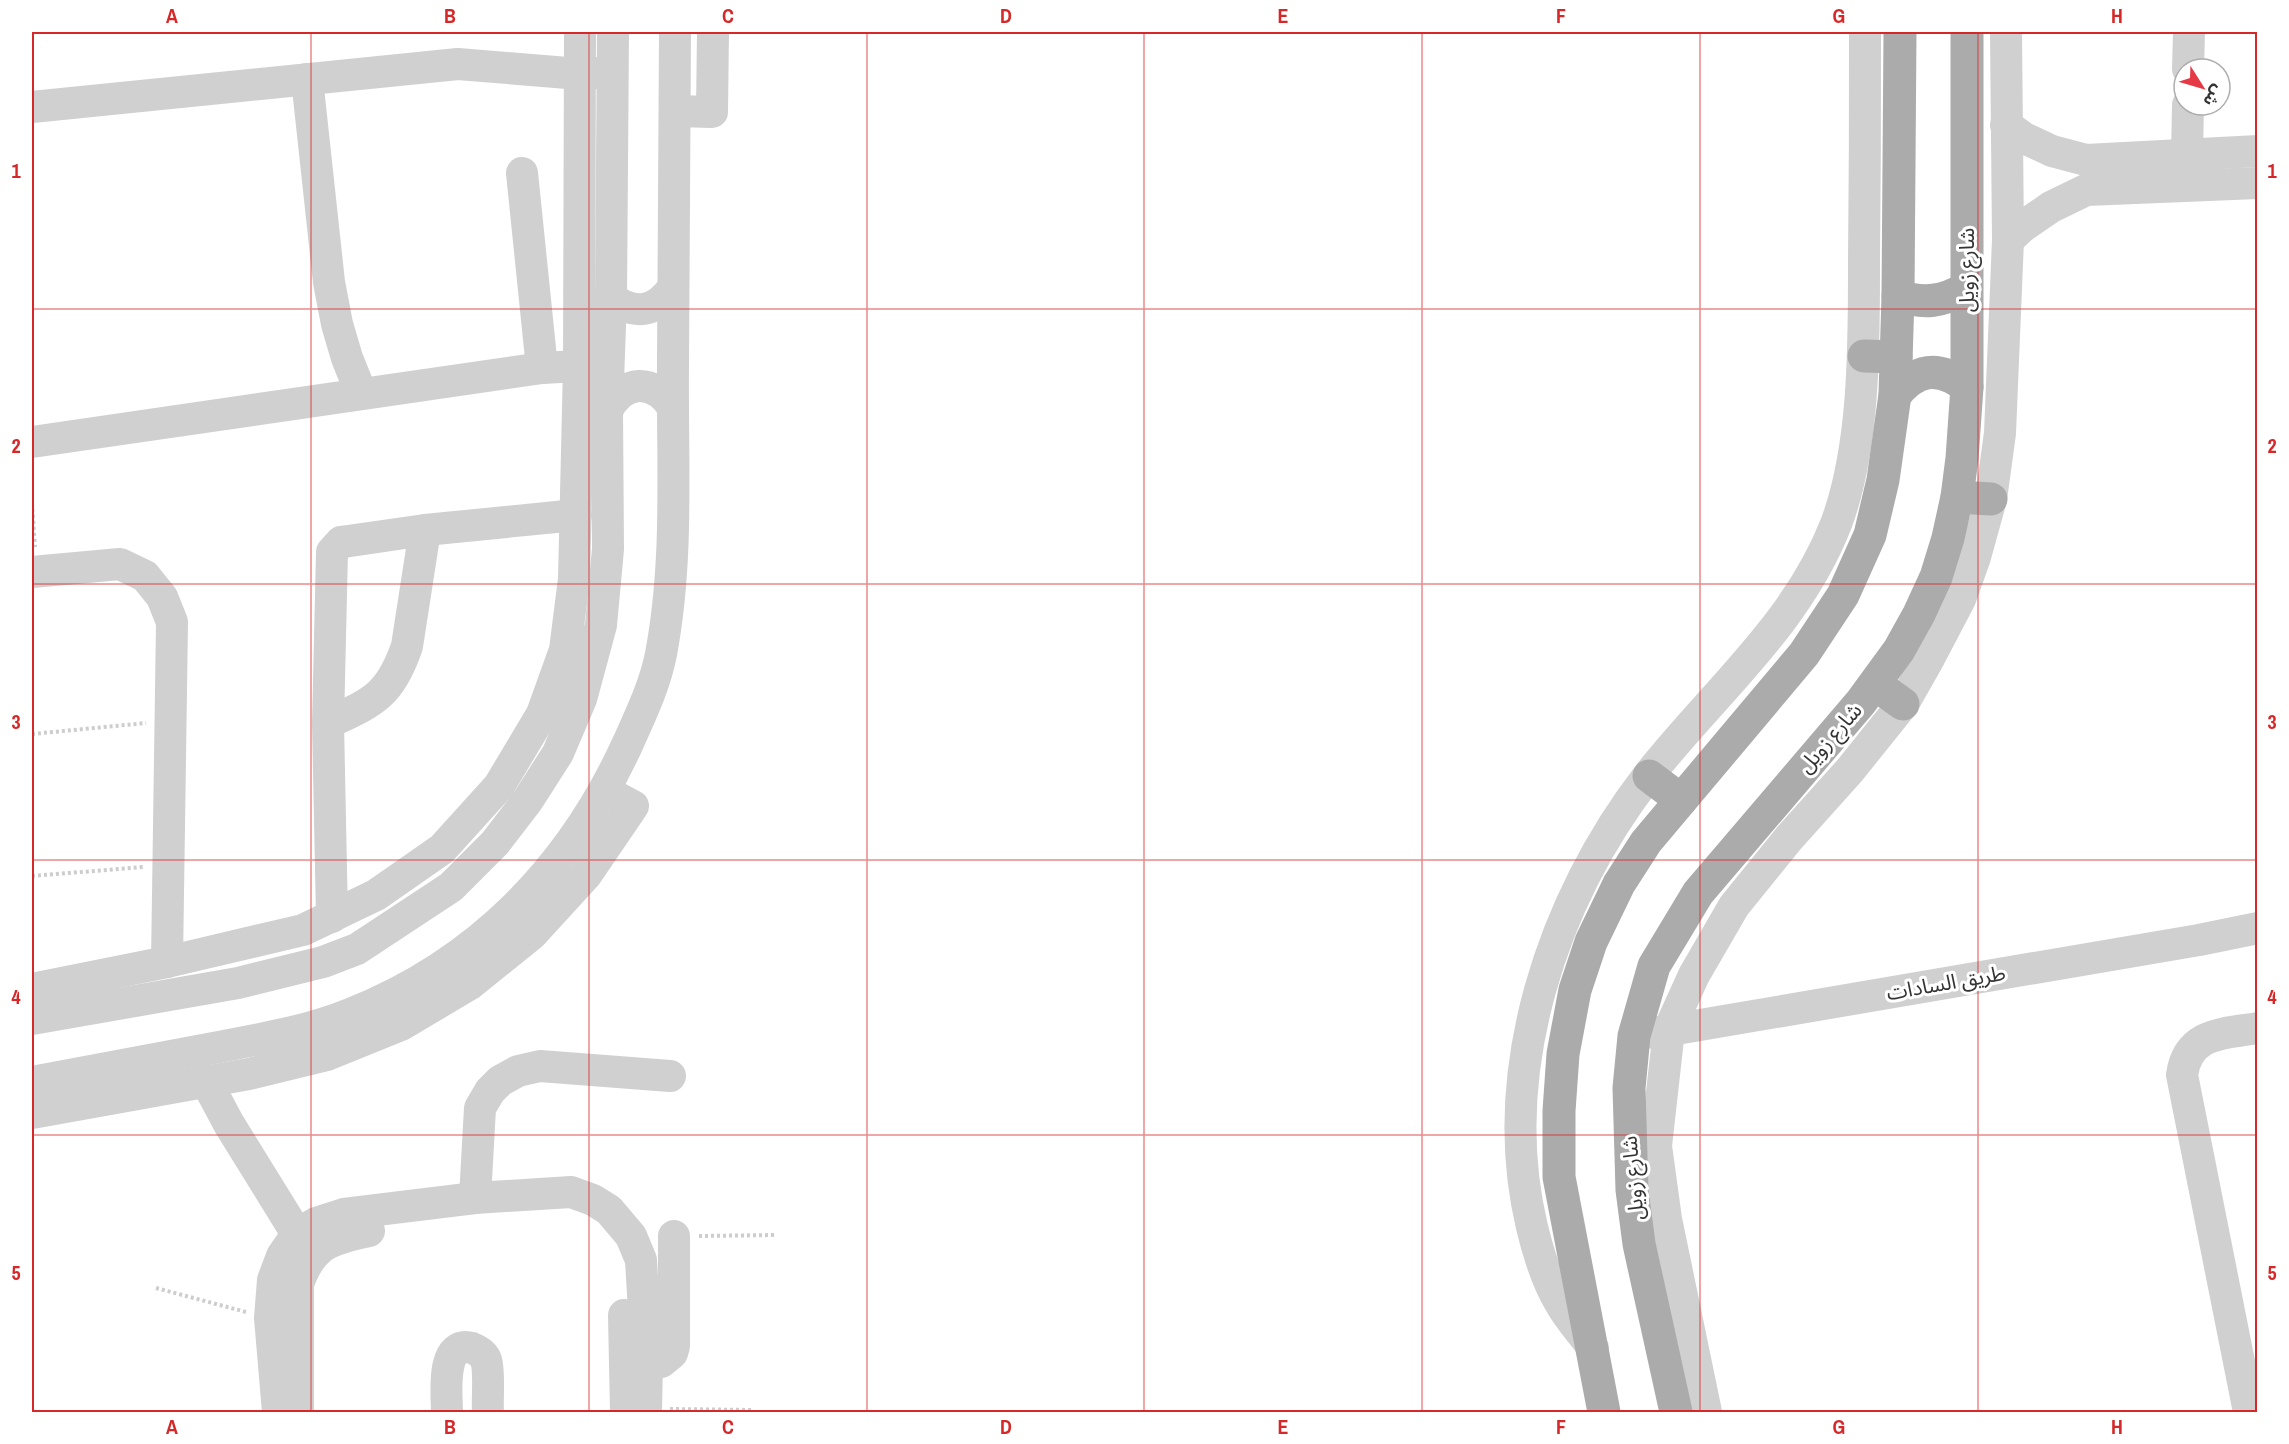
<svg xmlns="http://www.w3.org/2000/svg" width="2289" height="1444" viewBox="0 0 2289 1444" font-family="'Archivo Narrow','Noto Sans Arabic',sans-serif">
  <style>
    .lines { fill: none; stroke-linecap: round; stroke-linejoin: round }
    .path { stroke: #cdcdcd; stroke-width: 4; stroke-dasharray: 3 3; stroke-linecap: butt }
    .minor { stroke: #d0d0d0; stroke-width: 32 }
    .major { stroke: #ababab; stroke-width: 33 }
    .grid { fill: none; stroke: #d62828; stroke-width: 1.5; stroke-opacity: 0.55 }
    .labels { text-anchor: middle; stroke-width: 6; stroke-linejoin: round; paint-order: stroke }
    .street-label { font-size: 21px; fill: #333; stroke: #fff }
    .neatline { fill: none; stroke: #d62828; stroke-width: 2 }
    .grid-label { font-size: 20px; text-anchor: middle; font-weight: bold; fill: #d62828 }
  </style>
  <rect width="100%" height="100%" fill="#fff"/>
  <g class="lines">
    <g class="path">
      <path d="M 32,503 L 35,547"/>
      <path d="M 32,734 L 146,723"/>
      <path d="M 32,876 L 143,867"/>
      <path d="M 699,1236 L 776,1235"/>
      <path d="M 156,1288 L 246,1312"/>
      <path d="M 670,1409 L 754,1410"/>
    </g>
    <g class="minor">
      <path d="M 2188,69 L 2189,32"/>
      <path d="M 307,79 L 329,282 L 337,324 L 347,358 L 361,393"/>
      <path d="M 32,107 L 458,64 L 580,74 L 600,73"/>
      <path d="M 675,111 L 712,112 L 713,32"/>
      <path d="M 2006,125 L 2024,138 L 2052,151 L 2086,160 L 2258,151"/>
      <path d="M 2187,155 L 2188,105"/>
      <path d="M 522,173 L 542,368"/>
      <path d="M 2008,240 L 2022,227 L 2051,207 L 2086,190 L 2258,183"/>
      <path d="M 611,298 C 635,316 656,312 673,288"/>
      <path d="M 607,410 C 624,379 653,378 673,407"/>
      <path d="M 32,442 L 542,368 L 579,366"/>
      <path d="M 32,572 L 120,564 L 145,576 L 162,597 L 172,622 L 167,962"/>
      <path d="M 328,723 C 373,702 390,696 407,646 L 425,530"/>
      <path d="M 332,917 L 328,723 L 332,552 L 341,542 L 349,541 L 425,530 L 576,515"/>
      <path d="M 32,989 L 167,962 L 303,930 L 376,895 L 442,849 L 499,786 L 542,714 L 565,650 L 574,579 L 579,366 L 580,32"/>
      <path d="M 32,1019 L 238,983 L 323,962 L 357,949 L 451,887 L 495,843 L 528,800 L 558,753 L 581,699 L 601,625 L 608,549 L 607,410 L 611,298 L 613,32"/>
      <path d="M 1653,1033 L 2199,940 L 2258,928"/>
      <path d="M 206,1081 L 229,1124 L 297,1234"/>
      <path d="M 32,1082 C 89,1071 146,1061 203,1050 C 253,1040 303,1033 350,1014 C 479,963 571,868 628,743 C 641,714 655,685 661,654 C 679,559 672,461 673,365 C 673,254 675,143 675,32"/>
      <path d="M 32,1113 L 249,1074 L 327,1055 L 401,1025 L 470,984 L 532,934 L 586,875 L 633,806 L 605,791"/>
      <path d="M 475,1198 L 480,1108 L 490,1091 L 500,1081 L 518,1071 L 540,1066 L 670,1076"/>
      <path d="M 624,1315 L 626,1412"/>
      <path d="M 1593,1348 C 1582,1333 1568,1318 1559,1301 C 1546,1279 1538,1252 1532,1227 C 1495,1072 1552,900 1648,776 C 1714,692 1796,626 1836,524 C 1865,447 1864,343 1864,261 C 1865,185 1865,108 1865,32"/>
      <path d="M 628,1363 L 661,1362 L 672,1353 L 674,1346 L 674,1236"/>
      <path d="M 278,1412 L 270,1318 L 273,1280 L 282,1256 L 297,1234 L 316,1223 L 344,1214 L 475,1198 L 571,1192 L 593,1200 L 609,1210 L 631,1236 L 641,1260 L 647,1362 L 646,1412"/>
      <path d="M 298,1412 L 298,1284 C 312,1244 330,1239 369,1231"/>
      <path d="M 447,1412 C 447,1396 440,1339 472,1348 C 477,1350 484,1354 486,1360 C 490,1372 487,1399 488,1412"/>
      <path d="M 1706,1412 L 1666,1219 L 1656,1146 L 1669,1030 L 1694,975 L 1734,906 L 1789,838 L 1850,770 L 1903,704 L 1928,660 L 1960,599 L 1975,557 L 1991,499 L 2000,433 L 2008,240 L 2006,32"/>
      <path d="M 2249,1412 L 2182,1075 C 2188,1032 2223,1034 2258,1028"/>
    </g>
    <g class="major">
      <path d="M 1898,296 C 1924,304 1943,302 1966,288"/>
      <path d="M 1864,356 L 1896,357"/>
      <path d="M 1895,395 C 1917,368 1939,365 1967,387"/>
      <path d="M 1957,497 L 1991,499"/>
      <path d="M 1875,684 L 1903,704"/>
      <path d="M 1649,776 L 1681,800"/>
      <path d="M 1604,1412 L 1559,1177 L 1559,1111 L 1563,1054 L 1575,990 L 1591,942 L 1619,884 L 1646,842 L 1804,654 L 1843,595 L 1870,535 L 1883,480 L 1895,395 L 1898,296 L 1900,32"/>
      <path d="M 1676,1412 L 1639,1244 L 1632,1190 L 1629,1088 L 1634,1036 L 1654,966 L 1698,893 L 1861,702 L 1899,650 L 1919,614 L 1936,577 L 1948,538 L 1957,497 L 1962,458 L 1967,387 L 1967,32"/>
    </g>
  </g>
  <path class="grid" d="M 311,32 L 311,1412M 589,32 L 589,1412M 867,32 L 867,1412M 1144,32 L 1144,1412M 1422,32 L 1422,1412M 1700,32 L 1700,1412M 1978,32 L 1978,1412M 32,309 L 2258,309M 32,584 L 2258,584M 32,860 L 2258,860M 32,1135 L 2258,1135"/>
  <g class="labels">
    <g class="street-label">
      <text transform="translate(1967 270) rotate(-90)" y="7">شارع زويل</text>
      <text transform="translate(1830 738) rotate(-49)" y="7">شارع زويل</text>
      <text transform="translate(1946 983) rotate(-10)" y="7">طريق السادات</text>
      <text transform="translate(1633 1178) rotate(-95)" y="7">شارع زويل</text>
    </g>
  </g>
  <rect width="2289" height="1444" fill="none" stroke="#ffffff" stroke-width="66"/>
  <g transform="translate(2202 87) rotate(127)"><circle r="28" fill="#ffffff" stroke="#adadad" stroke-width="1.5"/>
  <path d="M0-4.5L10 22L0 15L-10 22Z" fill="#e63946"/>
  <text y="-9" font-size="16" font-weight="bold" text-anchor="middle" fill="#333333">ش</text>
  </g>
  <rect x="33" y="33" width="2223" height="1378" class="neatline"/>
  <g class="grid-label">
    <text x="172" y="23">A</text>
    <text x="450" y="23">B</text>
    <text x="728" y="23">C</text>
    <text x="1006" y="23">D</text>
    <text x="1283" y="23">E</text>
    <text x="1561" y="23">F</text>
    <text x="1839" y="23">G</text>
    <text x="2117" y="23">H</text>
    <text x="16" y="178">1</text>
    <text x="2272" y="178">1</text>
    <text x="16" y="453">2</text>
    <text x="2272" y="453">2</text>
    <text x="16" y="729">3</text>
    <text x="2272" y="729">3</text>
    <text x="16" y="1004">4</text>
    <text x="2272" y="1004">4</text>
    <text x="16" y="1280">5</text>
    <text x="2272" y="1280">5</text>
    <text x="172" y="1434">A</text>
    <text x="450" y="1434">B</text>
    <text x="728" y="1434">C</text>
    <text x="1006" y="1434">D</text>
    <text x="1283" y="1434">E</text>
    <text x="1561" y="1434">F</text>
    <text x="1839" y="1434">G</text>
    <text x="2117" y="1434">H</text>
  </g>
</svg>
